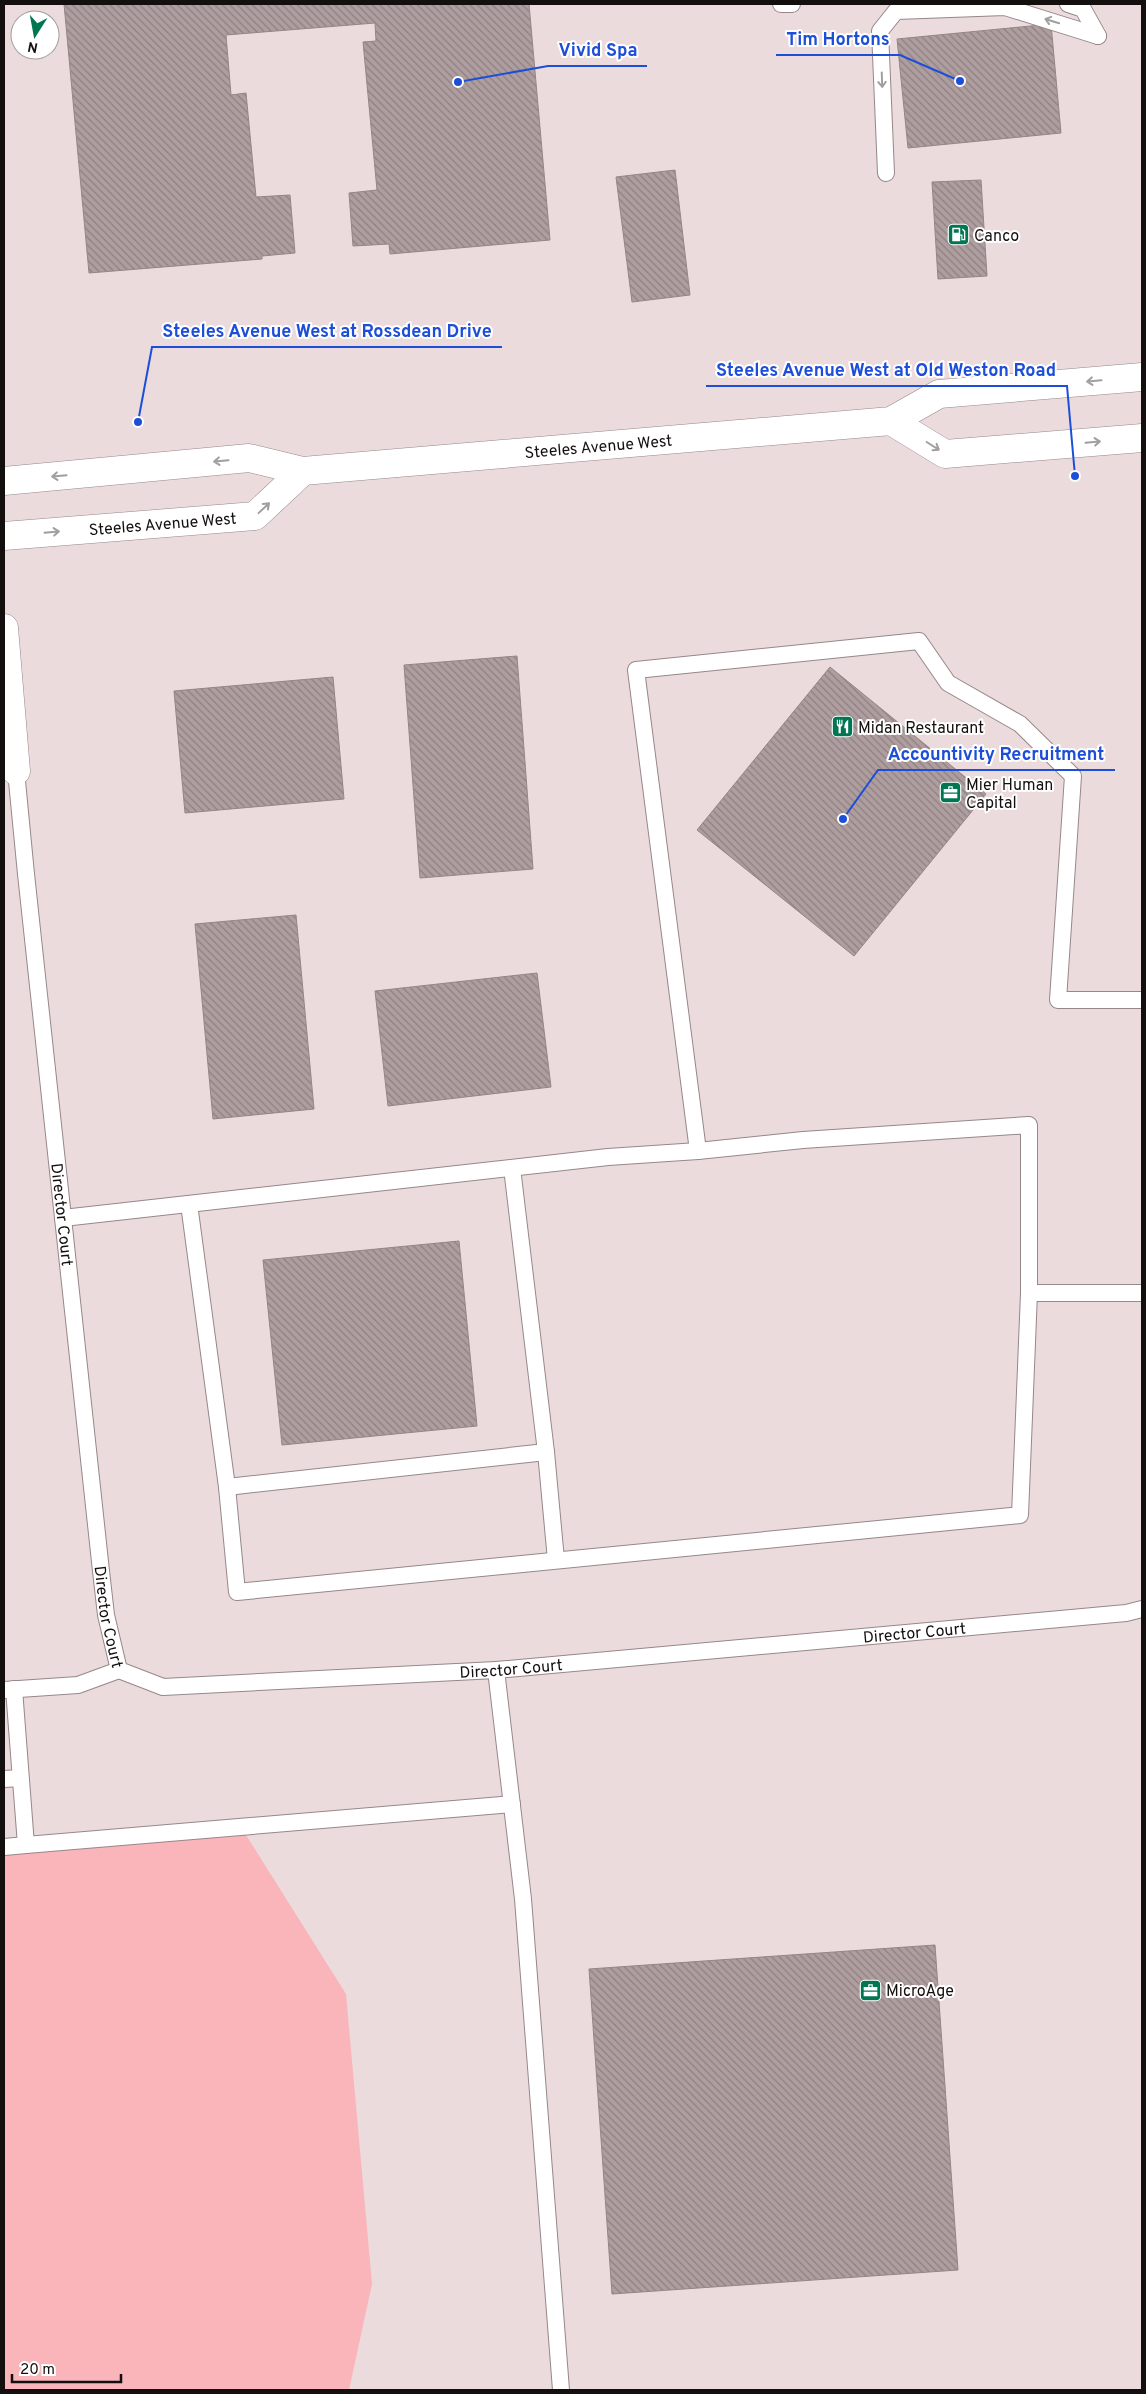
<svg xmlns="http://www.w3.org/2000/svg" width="1146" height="2394" viewBox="0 0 1146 2394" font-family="Overpass,sans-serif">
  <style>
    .garden { fill: #f9b5ba }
    .building { fill: url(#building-back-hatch); stroke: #948586 }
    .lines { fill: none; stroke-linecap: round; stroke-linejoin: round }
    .service-casing { stroke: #978788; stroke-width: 18 }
    .minor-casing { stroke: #978788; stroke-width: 29 }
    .secondary-casing { stroke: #978788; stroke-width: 29 }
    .service { stroke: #fff; stroke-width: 16 }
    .minor { stroke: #fff; stroke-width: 28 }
    .secondary { stroke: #fff; stroke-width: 28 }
    .oneway { stroke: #a19f9f }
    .labels { text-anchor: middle; stroke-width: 4; stroke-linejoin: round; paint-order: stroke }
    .poi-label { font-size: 16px; fill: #140f0f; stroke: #fff; text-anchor: start }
    .street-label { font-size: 16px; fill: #140f0f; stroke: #fff }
    .leader { fill: none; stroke: #1d4ed8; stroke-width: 2 }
    .callout-dot { fill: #1d4ed8; stroke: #fff; stroke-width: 2 }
    .callout-label { font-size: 18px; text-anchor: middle; font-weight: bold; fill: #1d4ed8; stroke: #fff; stroke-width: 4; stroke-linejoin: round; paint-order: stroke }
  </style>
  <defs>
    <pattern id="building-back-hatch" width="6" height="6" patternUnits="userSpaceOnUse" patternTransform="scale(1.25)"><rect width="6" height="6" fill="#af9e9f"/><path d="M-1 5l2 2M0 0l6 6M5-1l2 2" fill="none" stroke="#8d7f80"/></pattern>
  </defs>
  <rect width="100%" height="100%" fill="#ecdbdc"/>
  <path class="garden" d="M 239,1824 L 346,1994 L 372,2284 L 349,2390 L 4,2390 L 4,1854 Z"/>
  <g class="building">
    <path d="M 64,4 L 529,4 L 550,240 L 390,254 L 389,244 L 353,246 L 349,193 L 377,190 L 363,42 L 376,41 L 375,23 L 226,35 L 231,95 L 246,93 L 256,197 L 290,195 L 295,253 L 262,256 L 262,259 L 89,273 Z"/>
    <path d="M 1051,24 L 1061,133 L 908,148 L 897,39 Z"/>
    <path d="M 675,170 L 690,295 L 632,302 L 616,177 Z"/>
    <path d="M 981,180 L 987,276 L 938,279 L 932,182 Z"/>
    <path d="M 517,656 L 533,869 L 420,878 L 404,665 Z"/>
    <path d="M 830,667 L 986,794 L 854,956 L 697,830 Z"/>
    <path d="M 333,677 L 344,799 L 185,813 L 174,691 Z"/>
    <path d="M 296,915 L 314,1109 L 213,1119 L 195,924 Z"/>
    <path d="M 537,973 L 551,1087 L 388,1106 L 375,991 Z"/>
    <path d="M 459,1241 L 477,1426 L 282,1445 L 263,1260 Z"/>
    <path d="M 935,1945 L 958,2270 L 612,2294 L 589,1969 Z"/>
  </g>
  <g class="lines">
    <defs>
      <g id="service">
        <path d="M 781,4 L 792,4"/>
        <path d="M 1068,4 L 1083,9 L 1098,36"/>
        <path d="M 886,173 L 880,31 L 896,11 L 1005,7 L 1098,36"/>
        <path id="s1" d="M 16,771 L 26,874 L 101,1571 L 106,1615 L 119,1670 L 163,1687 L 496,1670 L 1126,1613 L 1142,1609"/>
        <path d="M 698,1151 L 636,670 L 919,641 L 948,683 L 1020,724 L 1073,776 L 1058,1000 L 1142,1000"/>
        <path d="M 189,1204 L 227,1487 L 546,1452 L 512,1168"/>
        <path d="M 63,1218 L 608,1157 L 698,1151 L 803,1140 L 1029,1125 L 1029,1293 L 1142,1293"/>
        <path d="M 546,1452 L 556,1560"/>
        <path d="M 227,1487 L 237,1592 L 1020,1515 L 1029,1293"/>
        <path d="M 496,1670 L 523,1899 L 561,2390"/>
        <path d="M 14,1689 L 26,1845 L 512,1804"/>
        <path d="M 4,1690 L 78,1685 L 119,1670"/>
        <path d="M 4,1779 L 20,1778"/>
        <path d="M 4,1847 L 26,1845"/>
      </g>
      <path id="minor" d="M 4,628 L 16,771"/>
      <g id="secondary">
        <path d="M 891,421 L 945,454 L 1142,438"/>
        <path id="s2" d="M 4,481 L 249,458 L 303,471 L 891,421 L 939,394 L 1142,377"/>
        <path id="s3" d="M 4,536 L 255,516 L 303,471"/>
      </g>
    </defs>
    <use href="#service" class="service-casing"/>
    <use href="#minor" class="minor-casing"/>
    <use href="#secondary" class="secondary-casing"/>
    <use href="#service" class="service"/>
    <use href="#minor" class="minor"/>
    <use href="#secondary" class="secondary"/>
  </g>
  <defs><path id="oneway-shaft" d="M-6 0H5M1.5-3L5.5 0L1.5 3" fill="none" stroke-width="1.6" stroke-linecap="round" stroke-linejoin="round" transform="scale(1.25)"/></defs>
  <g class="oneway">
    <use href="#oneway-shaft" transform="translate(1052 21) rotate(-163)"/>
    <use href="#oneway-shaft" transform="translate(882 80) rotate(88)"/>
    <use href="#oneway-shaft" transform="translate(1094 381) rotate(175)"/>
    <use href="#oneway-shaft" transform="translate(1093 442) rotate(-5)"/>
    <use href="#oneway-shaft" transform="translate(933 446) rotate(32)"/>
    <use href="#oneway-shaft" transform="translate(221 461) rotate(175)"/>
    <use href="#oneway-shaft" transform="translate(59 476) rotate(175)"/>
    <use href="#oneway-shaft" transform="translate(264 508) rotate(-43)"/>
    <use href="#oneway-shaft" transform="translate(52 532) rotate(-5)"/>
  </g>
  <defs>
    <symbol id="fuel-square" viewBox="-11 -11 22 22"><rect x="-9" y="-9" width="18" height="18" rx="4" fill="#007752" stroke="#fff"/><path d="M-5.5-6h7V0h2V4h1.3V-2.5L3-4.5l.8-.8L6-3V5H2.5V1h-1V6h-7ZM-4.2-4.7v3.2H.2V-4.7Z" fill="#fff"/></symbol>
    <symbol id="restaurant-square" viewBox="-11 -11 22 22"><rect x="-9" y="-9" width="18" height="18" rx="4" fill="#007752" stroke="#fff"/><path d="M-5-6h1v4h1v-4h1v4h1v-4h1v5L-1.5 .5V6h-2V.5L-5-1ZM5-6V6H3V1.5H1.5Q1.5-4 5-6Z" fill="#fff"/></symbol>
    <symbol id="office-square" viewBox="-11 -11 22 22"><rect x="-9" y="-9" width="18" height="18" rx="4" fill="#007752" stroke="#fff"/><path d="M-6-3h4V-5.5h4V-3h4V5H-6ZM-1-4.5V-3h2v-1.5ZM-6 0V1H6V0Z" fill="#fff"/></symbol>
  </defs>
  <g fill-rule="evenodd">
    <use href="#fuel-square" x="946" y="222" width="25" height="25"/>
    <use href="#restaurant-square" x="830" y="714" width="25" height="25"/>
    <use href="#office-square" x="938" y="780" width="25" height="25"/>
    <use href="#office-square" x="858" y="1978" width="25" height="25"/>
  </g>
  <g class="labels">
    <g class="poi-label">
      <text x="974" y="241">Canco</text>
      <text x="858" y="733">Midan Restaurant</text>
      <text x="966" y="790">Mier Human<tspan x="966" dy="18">Capital</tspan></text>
      <text x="886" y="1996">MicroAge</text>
    </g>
    <g class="street-label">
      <text dy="6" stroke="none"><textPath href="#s2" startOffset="598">Steeles Avenue West</textPath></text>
      <text dy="6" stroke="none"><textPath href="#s3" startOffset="159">Steeles Avenue West</textPath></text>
      <text dy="6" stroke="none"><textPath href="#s1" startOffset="446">Director Court</textPath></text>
      <text dy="6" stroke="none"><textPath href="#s1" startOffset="851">Director Court</textPath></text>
      <text dy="6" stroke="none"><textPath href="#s1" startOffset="1706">Director Court</textPath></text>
      <text dy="6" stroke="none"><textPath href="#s1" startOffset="1301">Director Court</textPath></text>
    </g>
  </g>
  <path class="leader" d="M960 81L900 55H776M458 82L548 66H647M138 422L152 347H502M1075 476L1067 386H706M843 819L878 770H1115"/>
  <g class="callout-dot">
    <circle cx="960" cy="81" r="5"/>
    <circle cx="458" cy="82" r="5"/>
    <circle cx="138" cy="422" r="5"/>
    <circle cx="1075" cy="476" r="5"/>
    <circle cx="843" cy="819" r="5"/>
  </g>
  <g class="callout-label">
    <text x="838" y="45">Tim Hortons</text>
    <text x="598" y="56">Vivid Spa</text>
    <text x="327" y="337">Steeles Avenue West at Rossdean Drive</text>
    <text x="886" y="376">Steeles Avenue West at Old Weston Road</text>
    <text x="996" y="760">Accountivity Recruitment</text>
  </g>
  <rect width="1146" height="2394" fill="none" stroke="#140f0f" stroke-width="10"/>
  <g transform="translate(35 35) rotate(191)"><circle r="24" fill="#ffffff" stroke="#a19f9f"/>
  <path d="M0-4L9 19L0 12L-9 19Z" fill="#007752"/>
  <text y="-8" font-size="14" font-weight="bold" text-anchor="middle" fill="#140f0f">N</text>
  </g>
  <path d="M12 2374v8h109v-8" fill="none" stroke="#140f0f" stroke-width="2.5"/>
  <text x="20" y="2374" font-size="15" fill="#140f0f" stroke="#ffffff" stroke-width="4" paint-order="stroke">20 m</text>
</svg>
